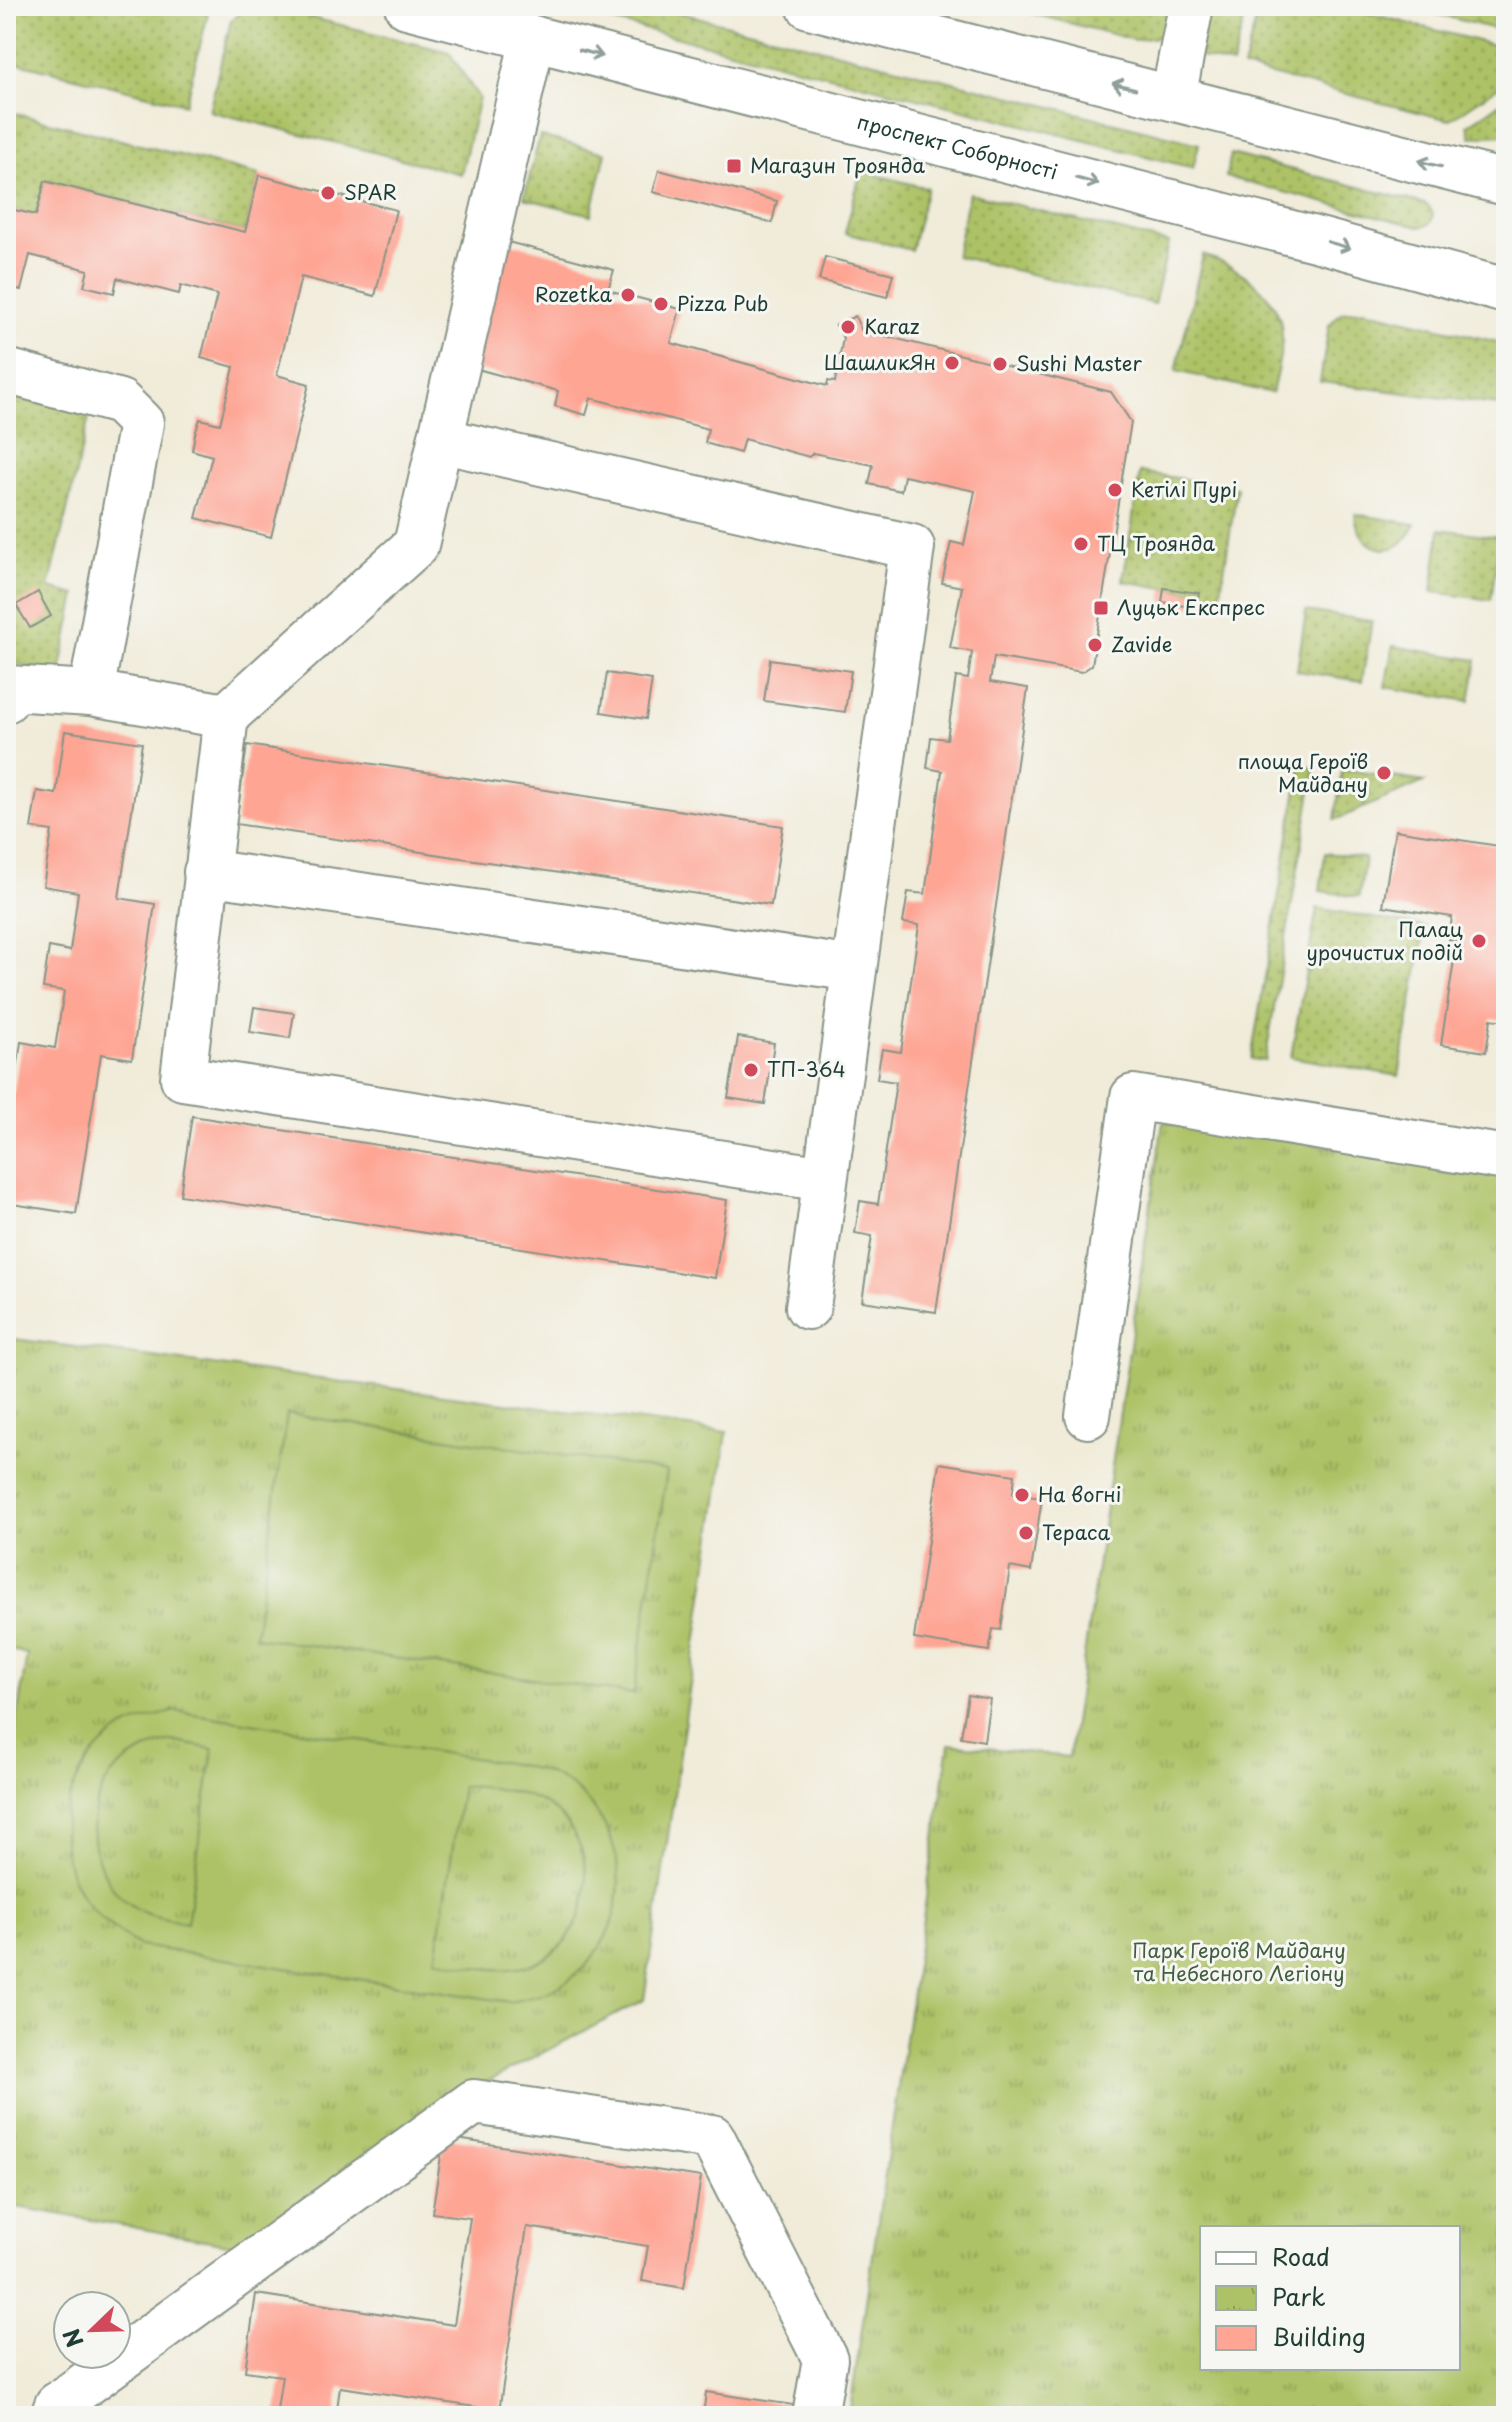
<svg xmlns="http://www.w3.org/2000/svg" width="1512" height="2422" viewBox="0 0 1512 2422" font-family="'Playpen Sans',sans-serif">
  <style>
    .grass { fill: url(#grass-dots); stroke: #66804d; stroke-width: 2 }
    .park { fill: url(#park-tufts); stroke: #66804d; stroke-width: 2; fill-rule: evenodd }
    .pitch { fill: #adc266; stroke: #66804d; stroke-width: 2; fill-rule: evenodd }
    .building { fill: #fea594 }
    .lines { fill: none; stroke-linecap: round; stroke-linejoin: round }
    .minor-casing { stroke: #889487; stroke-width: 48 }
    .major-casing { stroke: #889487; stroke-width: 48 }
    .minor { stroke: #fff; stroke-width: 44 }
    .major { stroke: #fff; stroke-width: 44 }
    .oneway { stroke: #8f9e9a }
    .poi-dot { fill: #d1495b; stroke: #f6f6f2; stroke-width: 3 }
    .labels { text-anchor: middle; stroke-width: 6; stroke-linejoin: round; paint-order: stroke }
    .street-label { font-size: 20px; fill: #1f3d34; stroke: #f6f6f2 }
    .poi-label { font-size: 20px; fill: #1f3d34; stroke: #f6f6f2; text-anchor: start }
    .park-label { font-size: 20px; fill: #425e40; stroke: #f6f6f2 }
  </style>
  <defs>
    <pattern id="grass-dots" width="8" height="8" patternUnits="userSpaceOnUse" patternTransform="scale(2)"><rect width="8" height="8" fill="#adc266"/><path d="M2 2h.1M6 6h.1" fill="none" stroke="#8c9f55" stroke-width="1.8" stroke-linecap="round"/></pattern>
    <pattern id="park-tufts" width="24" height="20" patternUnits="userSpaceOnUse" patternTransform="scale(2)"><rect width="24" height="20" fill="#adc266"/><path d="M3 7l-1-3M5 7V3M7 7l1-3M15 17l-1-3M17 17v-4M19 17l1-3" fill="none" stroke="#8c9f55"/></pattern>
  </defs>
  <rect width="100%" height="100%" fill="#f6f6f2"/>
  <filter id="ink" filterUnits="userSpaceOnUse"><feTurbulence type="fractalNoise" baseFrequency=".0125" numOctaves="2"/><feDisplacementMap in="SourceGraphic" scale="16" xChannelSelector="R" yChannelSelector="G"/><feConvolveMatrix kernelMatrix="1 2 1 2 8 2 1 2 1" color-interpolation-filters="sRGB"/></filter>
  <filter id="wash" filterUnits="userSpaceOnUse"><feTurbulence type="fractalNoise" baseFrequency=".006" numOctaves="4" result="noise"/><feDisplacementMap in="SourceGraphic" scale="32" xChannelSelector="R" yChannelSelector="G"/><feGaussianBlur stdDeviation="1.8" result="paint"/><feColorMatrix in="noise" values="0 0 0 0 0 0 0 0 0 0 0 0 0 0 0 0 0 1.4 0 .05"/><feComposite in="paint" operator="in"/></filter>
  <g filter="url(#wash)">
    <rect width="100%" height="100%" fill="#f1ecda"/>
    <g class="grass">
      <path d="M 6,6 L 199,6 L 208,14 L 185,104 L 6,60 Z"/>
      <path d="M 252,6 L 265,6 L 449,52 L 479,98 L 461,174 L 209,111 L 231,20 Z"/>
      <path d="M 553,6 L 653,6 L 1199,144 L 1193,168 Z"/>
      <path d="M 1003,6 L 1177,6 L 1171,35 L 1135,40 Z"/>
      <path d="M 1207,6 L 1248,6 L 1232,65 L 1197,56 Z"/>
      <path d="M 1260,6 L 1340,6 L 1506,48 L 1506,82 L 1449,120 L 1243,68 Z"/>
      <path d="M 1405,6 L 1506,6 L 1506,32 Z"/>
      <path d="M 1506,99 L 1506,135 L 1471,137 L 1468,125 Z"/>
      <path d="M 6,111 L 259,175 L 245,232 L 45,181 L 36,215 L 6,208 Z"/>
      <path d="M 540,136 L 606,153 L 591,215 L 524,198 Z"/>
      <path d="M 1231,154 L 1425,204 C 1437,212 1435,226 1419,227 L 1226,177 Z"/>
      <path d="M 861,171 L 927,188 L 911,250 L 845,233 Z"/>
      <path d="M 969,193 L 1169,243 L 1154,304 L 956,256 Z"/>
      <path d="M 1203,255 C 1237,266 1283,294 1282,337 C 1282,355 1276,375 1272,393 L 1176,371 Z"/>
      <path d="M 1365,310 L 1506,344 L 1506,406 L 1320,382 L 1329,325 L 1342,312 Z"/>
      <path d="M 6,392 L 90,413 L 49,588 L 76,595 L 60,673 L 6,662 Z"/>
      <path d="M 1140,472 L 1237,488 L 1220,597 L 1123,581 Z"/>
      <path d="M 1355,514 L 1415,524 C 1400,562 1359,555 1355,514 Z"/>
      <path d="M 1440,529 L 1500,537 L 1491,600 L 1432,592 Z"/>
      <path d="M 1306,611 L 1372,621 L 1362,681 L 1297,671 Z"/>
      <path d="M 1393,646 L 1477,660 L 1470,701 L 1385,687 Z"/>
      <path d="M 1301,765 L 1315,768 L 1265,1061 L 1251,1059 Z"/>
      <path d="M 1342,769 L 1424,782 L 1335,820 Z"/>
      <path d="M 1325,853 L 1365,858 L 1359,897 L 1320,891 Z"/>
      <path d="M 1317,908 L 1425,927 L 1399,1076 L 1291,1057 Z"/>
    </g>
    <g class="park">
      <path d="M 1163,1122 L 1506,1172 L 1506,2416 L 849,2416 L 949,1744 L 1069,1757 ZM 1202,2228 L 1458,2228 L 1458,2368 L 1202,2368 Z"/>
      <path d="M 14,1339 L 727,1432 L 644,2000 L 460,2096 L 250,2248 L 6,2205 L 6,1789 L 27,1654 L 6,1649 L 6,1403 Z"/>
    </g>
    <g class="pitch">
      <path d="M 287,1414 L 667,1471 L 634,1694 L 255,1637 Z"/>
      <path d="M 175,1711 L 519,1765 C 537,1769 554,1773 570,1785 C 638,1836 634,1938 563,1984 C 547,1995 528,1998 510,2002 L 140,1946 C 117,1932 94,1916 80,1893 C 47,1837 68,1763 122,1729 C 138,1720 157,1716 175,1711 ZM 171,1741 L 213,1749 L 187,1923 C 174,1920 157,1918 145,1913 C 93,1890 77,1816 112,1774 C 128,1756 148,1747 171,1741 ZM 462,1786 C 491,1787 532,1791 555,1811 C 612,1860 588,1963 509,1969 C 486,1971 458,1964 436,1959 Z"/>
    </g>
    <g id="blocks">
      <g class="building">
        <path d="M 659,170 L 777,201 L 772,223 L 653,192 Z"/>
        <path d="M 259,175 L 396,210 L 375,296 L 301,277 L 277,375 L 309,384 L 271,537 L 196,518 L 212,456 L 192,450 L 195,434 L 200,419 L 220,424 L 234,367 L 201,358 L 217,295 L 181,285 L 179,294 L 117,278 L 114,293 L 84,286 L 88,270 L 30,255 L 21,290 L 6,286 L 6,208 L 36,215 L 45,181 L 245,232 Z"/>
        <path d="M 504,241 L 614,270 L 608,290 L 680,309 L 671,343 L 827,386 L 828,381 L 835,382 L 843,338 L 836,325 L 855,316 L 861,330 L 1111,392 L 1131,422 L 1092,665 L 1082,672 L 994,657 L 990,682 L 1028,688 L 936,1312 L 862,1301 L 872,1236 L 855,1233 L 860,1201 L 878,1204 L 896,1082 L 877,1079 L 879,1065 L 882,1049 L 901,1052 L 919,925 L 903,923 L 908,892 L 925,894 L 942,771 L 927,768 L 931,737 L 947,739 L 956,677 L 968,679 L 972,652 L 950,648 L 962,587 L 942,583 L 951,542 L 964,545 L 975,491 L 904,476 L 901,491 L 869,484 L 873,465 L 813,453 L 809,457 L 744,439 L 740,453 L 705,443 L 708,429 L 591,398 L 586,415 L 555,406 L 558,391 L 470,367 Z"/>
        <path d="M 825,257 L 893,274 L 887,297 L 819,280 Z"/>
        <path d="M 1164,588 L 1199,593 L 1196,608 L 1162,602 Z"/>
        <path d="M 38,592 L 51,616 L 30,628 L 16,605 Z"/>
        <path d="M 770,659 L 851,671 L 845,712 L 764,701 Z"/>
        <path d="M 607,673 L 652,680 L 646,719 L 601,712 Z"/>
        <path d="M 65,731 L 142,743 L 119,898 L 155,904 L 132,1059 L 101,1054 L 76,1214 L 6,1203 L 8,1140 L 6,1095 L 13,1096 L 21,1042 L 55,1048 L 64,991 L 43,988 L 49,947 L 70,951 L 78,892 L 43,886 L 52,831 L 31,828 L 37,791 L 56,794 Z"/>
        <path d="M 247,745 L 783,826 L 771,905 L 236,824 Z"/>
        <path d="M 1395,830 L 1506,847 L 1506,1021 L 1491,1019 L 1486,1052 L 1441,1045 L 1457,941 L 1449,940 L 1452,917 L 1383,906 Z"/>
        <path d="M 254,1007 L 294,1013 L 290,1038 L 250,1032 Z"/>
        <path d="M 738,1037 L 774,1043 L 765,1104 L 728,1098 Z"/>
        <path d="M 192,1116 L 727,1200 L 715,1278 L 180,1195 Z"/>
        <path d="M 939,1463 L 1015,1475 L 1013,1494 L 1042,1498 L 1031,1571 L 1010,1567 L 1001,1630 L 993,1629 L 989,1651 L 914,1639 Z"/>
        <path d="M 968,1695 L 990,1699 L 984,1741 L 961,1737 Z"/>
        <path d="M 444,2137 L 701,2177 L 684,2288 L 642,2281 L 648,2246 L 527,2227 L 499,2411 L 519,2416 L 475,2416 L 476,2407 L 340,2387 L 336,2416 L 276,2416 L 282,2376 L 245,2371 L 256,2294 L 454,2325 L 470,2218 L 432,2213 Z"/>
        <path d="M 706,2392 L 800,2406 L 799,2416 L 703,2416 Z"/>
      </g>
    </g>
  </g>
  <g filter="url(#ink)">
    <use href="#blocks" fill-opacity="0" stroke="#889487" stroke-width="2"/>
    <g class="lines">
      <defs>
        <g id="minor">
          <path d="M 533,38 L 416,545 L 226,716 L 183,1078 L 825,1179"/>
          <path d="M 1173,98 L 1191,6"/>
          <path d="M 6,371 L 120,402 L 141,423 L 91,693"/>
          <path d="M 440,440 L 912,547 L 808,1307"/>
          <path d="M 6,700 L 8,688 L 91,693 L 226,716"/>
          <path d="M 206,872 L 854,969"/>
          <path d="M 1088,1416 L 1133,1097 L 1506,1158"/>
          <path d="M 53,2416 L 57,2405 L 474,2102 L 712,2137 L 825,2359 L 815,2416"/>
        </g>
        <g id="major">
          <path id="s1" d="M 407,6 L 1319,240 L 1506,291"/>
          <path d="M 809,6 L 1506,183"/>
        </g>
      </defs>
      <use href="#minor" class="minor-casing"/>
      <use href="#major" class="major-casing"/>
      <use href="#minor" class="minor"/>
      <use href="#major" class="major"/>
    </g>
    <defs><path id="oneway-shaft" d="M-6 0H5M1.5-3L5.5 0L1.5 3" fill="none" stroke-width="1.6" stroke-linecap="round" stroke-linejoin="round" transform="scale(2)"/></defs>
    <g class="oneway">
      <use href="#oneway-shaft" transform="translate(591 53) rotate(14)"/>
      <use href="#oneway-shaft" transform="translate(1124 86) rotate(-166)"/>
      <use href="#oneway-shaft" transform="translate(1430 164) rotate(-166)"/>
      <use href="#oneway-shaft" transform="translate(1087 181) rotate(15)"/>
      <use href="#oneway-shaft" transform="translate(1339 245) rotate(16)"/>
    </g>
  </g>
  <g class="poi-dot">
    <rect x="726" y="158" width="16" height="16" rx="4"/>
    <circle cx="328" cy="193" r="8"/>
    <circle cx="628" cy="295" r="8"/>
    <circle cx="661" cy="304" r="8"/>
    <circle cx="848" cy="327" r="8"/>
    <circle cx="952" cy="363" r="8"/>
    <circle cx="1000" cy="364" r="8"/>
    <circle cx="1115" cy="490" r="8"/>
    <circle cx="1081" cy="544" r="8"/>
    <rect x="1093" y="600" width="16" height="16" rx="4"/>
    <circle cx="1095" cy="645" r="8"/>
    <circle cx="1384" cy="773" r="8"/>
    <circle cx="1479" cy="941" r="8"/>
    <circle cx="751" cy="1070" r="8"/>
    <circle cx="1022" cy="1495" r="8"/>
    <circle cx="1026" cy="1533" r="8"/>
  </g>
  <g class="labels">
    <g class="street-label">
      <text dy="7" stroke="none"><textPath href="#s1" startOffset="568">проспект Соборності</textPath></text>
    </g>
    <g class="poi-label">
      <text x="750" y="173">Магазин Троянда</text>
      <text x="344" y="200">SPAR</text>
      <text x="612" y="302" text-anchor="end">Rozetka</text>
      <text x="677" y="311">Pizza Pub</text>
      <text x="864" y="334">Karaz</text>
      <text x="936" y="370" text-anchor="end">ШашликЯн</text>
      <text x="1016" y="371">Sushi Master</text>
      <text x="1131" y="497">Кетілі Пурі</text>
      <text x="1097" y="551">ТЦ Троянда</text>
      <text x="1117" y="615">Луцьк Експрес</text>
      <text x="1111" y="652">Zavide</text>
      <text x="1368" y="769" text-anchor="end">площа Героїв<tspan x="1368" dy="23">Майдану</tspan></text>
      <text x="1463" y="937" text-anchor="end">Палац<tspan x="1463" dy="23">урочистих подій</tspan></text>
      <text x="767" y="1077">ТП-364</text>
      <text x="1038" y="1502">На вогні</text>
      <text x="1042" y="1540">Тераса</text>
    </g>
    <g class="park-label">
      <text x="1239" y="1958">Парк Героїв Майдану<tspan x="1239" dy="23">та Небесного Легіону</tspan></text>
    </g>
  </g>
  <rect width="1512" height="2422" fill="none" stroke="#f6f6f2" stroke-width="32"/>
  <rect x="1200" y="2226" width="260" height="144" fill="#f6f6f2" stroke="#a0aca6" stroke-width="2"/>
  <rect x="1216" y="2252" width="40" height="12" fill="#ffffff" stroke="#a0aca6" stroke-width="2"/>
  <text x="1272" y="2266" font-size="24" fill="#1f3d34">Road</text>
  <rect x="1216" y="2286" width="40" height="24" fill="url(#park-tufts)" stroke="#a0aca6" stroke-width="2"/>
  <text x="1272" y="2306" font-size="24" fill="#1f3d34">Park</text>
  <rect x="1216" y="2326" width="40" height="24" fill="#fea594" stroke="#a0aca6" stroke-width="2"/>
  <text x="1272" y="2346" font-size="24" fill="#1f3d34">Building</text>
  <g transform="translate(92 2330) rotate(247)"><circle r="38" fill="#f6f6f2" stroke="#a0aca6" stroke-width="2"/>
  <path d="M0-6L14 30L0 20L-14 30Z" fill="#d1495b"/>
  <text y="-12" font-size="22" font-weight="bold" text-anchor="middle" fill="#1f3d34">N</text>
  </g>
</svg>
